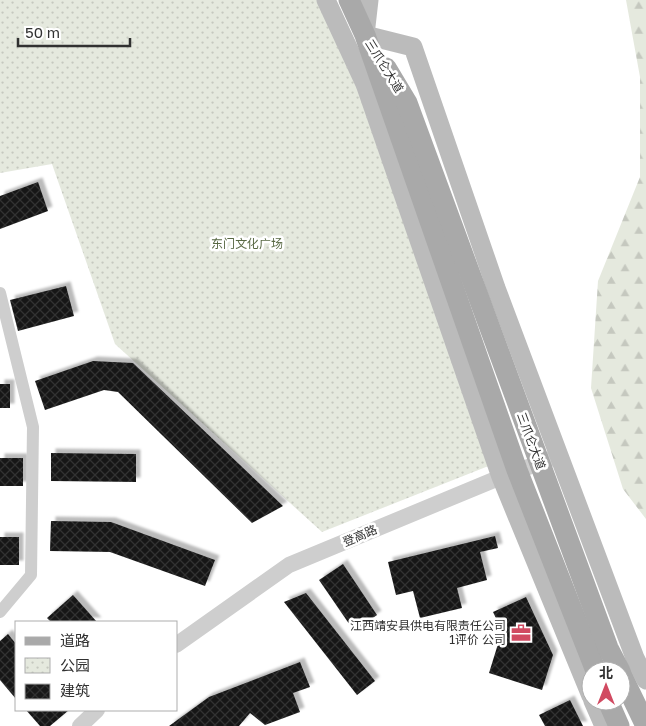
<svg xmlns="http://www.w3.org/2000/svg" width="646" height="726" viewBox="0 0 646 726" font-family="'Golos Text','Noto Sans SC',sans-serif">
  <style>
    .forest { fill: url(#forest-firs) }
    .park { fill: url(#park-dots) }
    .building { fill: url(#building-cross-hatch); filter: url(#shadow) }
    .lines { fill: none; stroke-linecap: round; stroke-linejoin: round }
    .minor { stroke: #cecece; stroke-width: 12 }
    .tertiary { stroke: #cecece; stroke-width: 16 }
    .secondary { stroke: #bbb; stroke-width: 19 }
    .primary { stroke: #a9a9a9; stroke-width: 21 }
    .labels { text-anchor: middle; stroke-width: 5; stroke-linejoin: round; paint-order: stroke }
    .street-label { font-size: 12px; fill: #313131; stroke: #fff }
    .park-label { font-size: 12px; fill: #586843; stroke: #fff }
    .poi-label { font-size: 12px; fill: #313131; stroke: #fff; text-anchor: end }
  </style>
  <defs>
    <pattern id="forest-firs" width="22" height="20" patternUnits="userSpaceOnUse" patternTransform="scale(1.25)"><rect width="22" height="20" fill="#e5e9de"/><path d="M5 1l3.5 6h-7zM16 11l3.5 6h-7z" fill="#c5c8bf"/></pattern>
    <pattern id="park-dots" width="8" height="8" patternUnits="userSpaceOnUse" patternTransform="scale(1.25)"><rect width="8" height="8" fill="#e5e9de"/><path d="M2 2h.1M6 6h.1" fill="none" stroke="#c5c8bf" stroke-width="1.8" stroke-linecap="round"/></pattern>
    <pattern id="building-cross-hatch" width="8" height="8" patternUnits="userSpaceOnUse" patternTransform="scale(1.25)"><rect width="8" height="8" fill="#181818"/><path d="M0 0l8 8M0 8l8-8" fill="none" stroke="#313131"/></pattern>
    <filter id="shadow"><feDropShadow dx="4.5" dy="-4.5" stdDeviation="1" flood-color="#0004"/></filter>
  </defs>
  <rect width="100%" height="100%" fill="#fff"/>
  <path class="forest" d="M 626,0 L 646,0 L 646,519 L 623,489 L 591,388 L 598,281 L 640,177 L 640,77 Z"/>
  <path class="park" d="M 0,0 L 318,0 L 360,92 L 491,465 L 322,532 L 115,344 L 52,164 L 0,173 Z"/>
  <g class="building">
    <path d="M 38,182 L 48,211 L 0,229 L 0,196 Z"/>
    <path d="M 66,286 L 74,316 L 18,331 L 10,300 Z"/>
    <path d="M 93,361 L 133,363 L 283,506 L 252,523 L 118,392 L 104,390 L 45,410 L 35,381 Z"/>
    <rect x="0" y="384" width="10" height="24"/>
    <path d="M 51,453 L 136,454 L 136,482 L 51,481 Z"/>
    <rect x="0" y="458" width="23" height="28"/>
    <path d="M 51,521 L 111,522 L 215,560 L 205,586 L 110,552 L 50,551 Z"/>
    <path d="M 495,536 L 498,548 L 480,552 L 487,580 L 457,588 L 462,608 L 420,618 L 413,591 L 396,595 L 388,562 Z"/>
    <rect x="0" y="537" width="19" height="28"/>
    <path d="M 343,564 L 377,615 L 354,631 L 319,580 Z"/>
    <path d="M 306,593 L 375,681 L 357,695 L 284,602 Z"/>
    <path d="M 73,595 L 97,622 L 51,622 L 47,618 Z"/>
    <path d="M 526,597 L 553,655 L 542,690 L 489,673 L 502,631 L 493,612 Z"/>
    <path d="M 8,634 L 16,644 L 16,699 L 0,680 L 0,641 Z"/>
    <path d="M 300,662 L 310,687 L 293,693 L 300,712 L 265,725 L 250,713 L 239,726 L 169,726 L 209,697 Z"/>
    <path d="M 570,700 L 583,726 L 545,726 L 539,715 Z"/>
    <path d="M 26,710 L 69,710 L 50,726 L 40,726 Z"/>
  </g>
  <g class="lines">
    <path class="minor" d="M 0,293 L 33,427 L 31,575 L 0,612"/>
    <g class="tertiary">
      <path d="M 176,645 L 289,565 L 501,477 L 550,459"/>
      <path d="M 80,726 L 97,710"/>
    </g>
    <g class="secondary">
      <path d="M 326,0 L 365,84 L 501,477 L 591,696"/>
      <path d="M 365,35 L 413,47 L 496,288 L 635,658 L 646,680"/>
      <path d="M 365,35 L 369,0"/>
      <path d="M 593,701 L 604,726"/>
    </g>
    <g class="primary">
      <path d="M 349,0 L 365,35 L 517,470 L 596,671"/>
      <path d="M 386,68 L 407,103 L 608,648 L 620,671"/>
      <path d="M 621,674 L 646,726"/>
      <path d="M 608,701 L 619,726"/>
    </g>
  </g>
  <defs>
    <symbol id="office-bare" viewBox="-9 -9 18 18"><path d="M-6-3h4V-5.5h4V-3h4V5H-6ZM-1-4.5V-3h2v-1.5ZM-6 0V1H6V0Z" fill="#d14a61" stroke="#fff" stroke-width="2.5" paint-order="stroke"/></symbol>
  </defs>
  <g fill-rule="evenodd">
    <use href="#office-bare" x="507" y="619" width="28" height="28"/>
  </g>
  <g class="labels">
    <g class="street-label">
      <text transform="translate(384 66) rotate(58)" y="4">三爪仑大道</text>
      <text transform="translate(531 441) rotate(70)" y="4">三爪仑大道</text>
      <text transform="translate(360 536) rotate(-23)" y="4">登高路</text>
    </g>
    <g class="park-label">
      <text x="247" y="248">东门文化广场</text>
    </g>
    <g class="poi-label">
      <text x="506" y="630">江西靖安县供电有限责任公司<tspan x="506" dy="14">1评价 公司</tspan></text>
    </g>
  </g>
  <rect x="15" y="621" width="162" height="90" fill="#ffffff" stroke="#adadad"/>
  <rect x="25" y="637" width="25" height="8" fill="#a9a9a9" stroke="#adadad"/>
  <text x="60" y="646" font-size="15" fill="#313131">道路</text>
  <rect x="25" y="658" width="25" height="15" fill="url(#park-dots)" stroke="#adadad"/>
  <text x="60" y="671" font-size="15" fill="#313131">公园</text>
  <rect x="25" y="684" width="25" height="15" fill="url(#building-cross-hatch)" stroke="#adadad"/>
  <text x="60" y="696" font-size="15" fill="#313131">建筑</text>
  <g transform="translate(606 686)"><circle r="24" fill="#ffffff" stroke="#adadad"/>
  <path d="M0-4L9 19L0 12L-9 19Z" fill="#d14a61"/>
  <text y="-8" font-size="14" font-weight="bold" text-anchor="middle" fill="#313131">北</text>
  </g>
  <path d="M18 38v8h112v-8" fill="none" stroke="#313131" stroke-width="2.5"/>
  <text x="25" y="38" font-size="15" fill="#313131" stroke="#ffffff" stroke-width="4" paint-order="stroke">50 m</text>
</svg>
